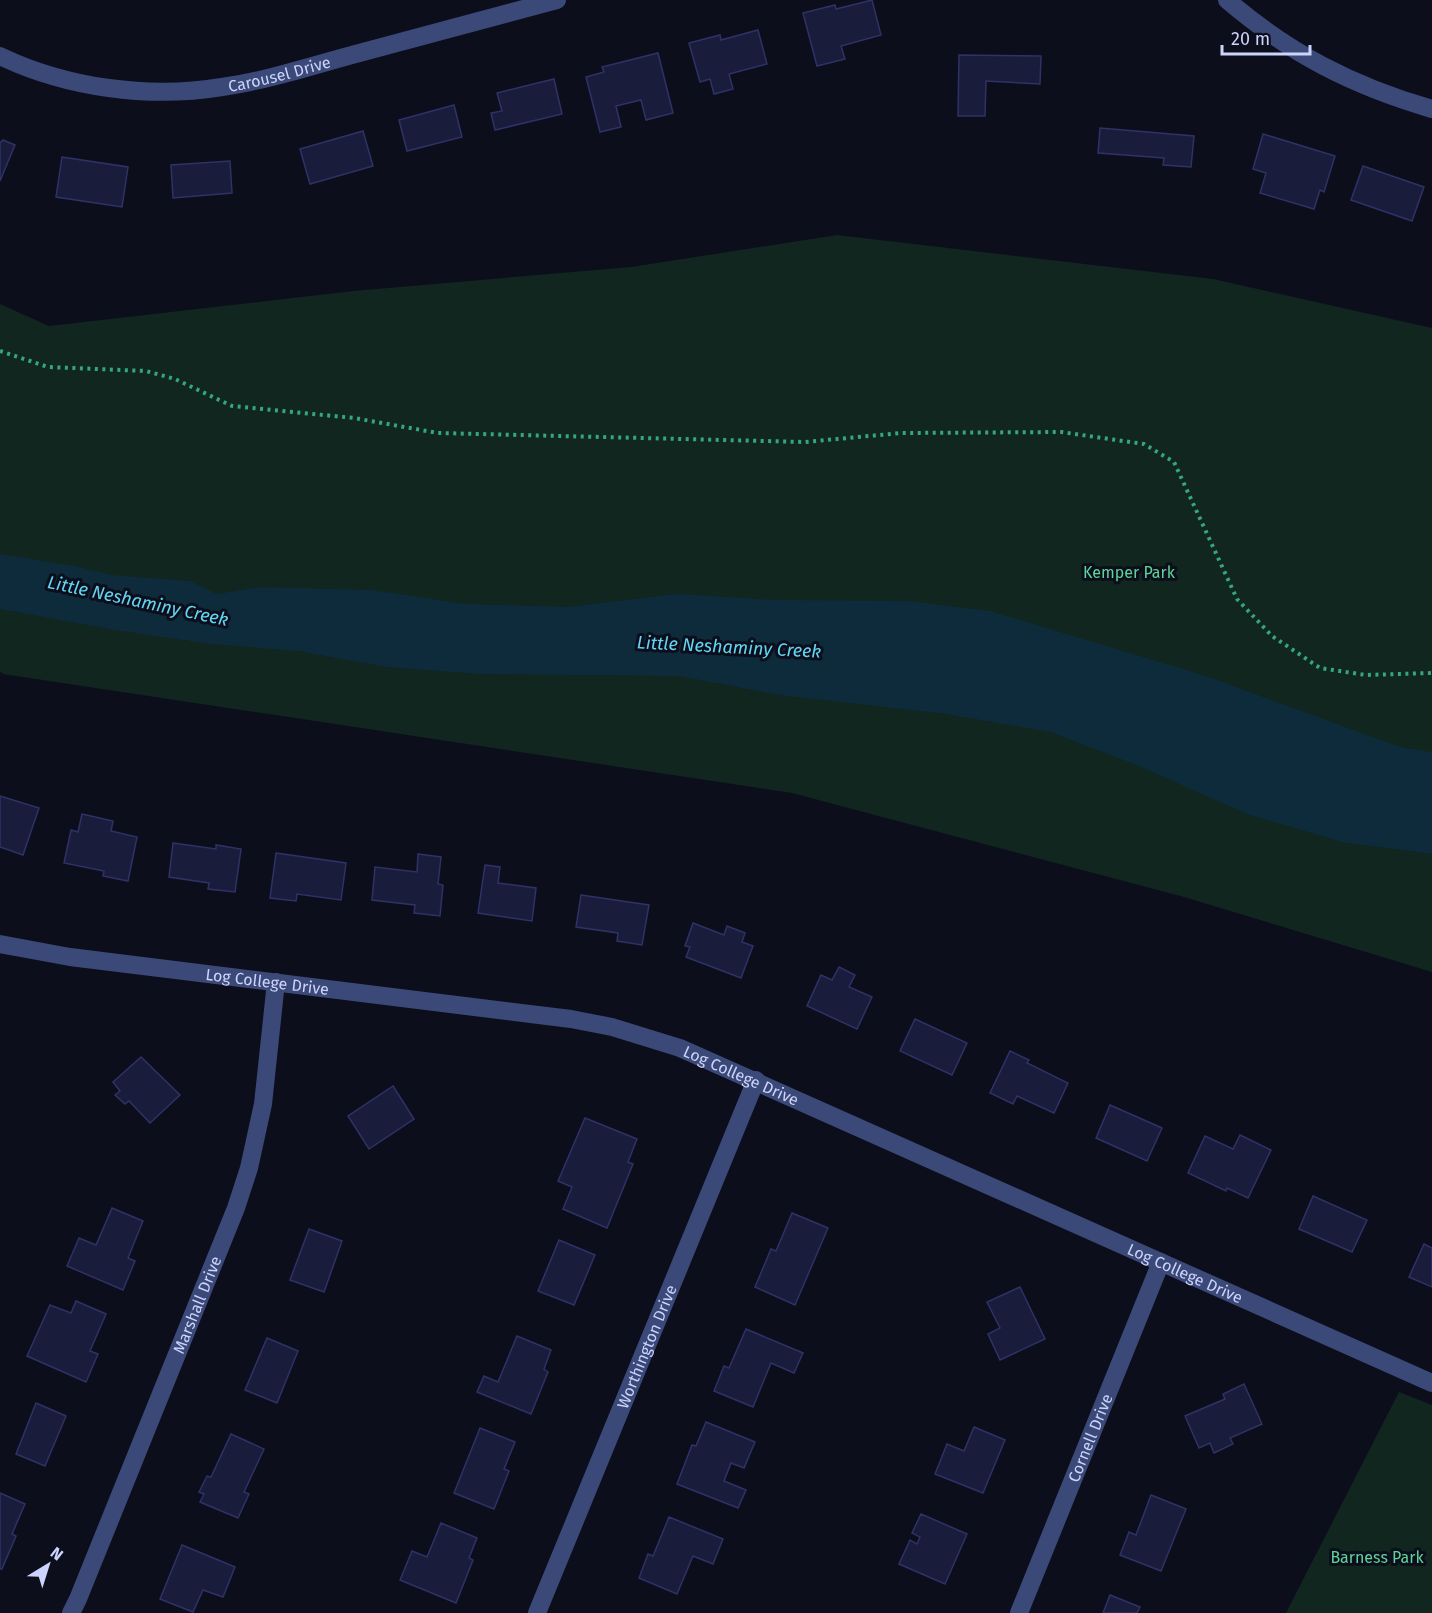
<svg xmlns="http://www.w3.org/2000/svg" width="1432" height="1613" viewBox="0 0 1432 1613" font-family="'Fira Sans',sans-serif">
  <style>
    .green { fill: #10261f }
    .water { fill: #0e2b3b }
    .building { fill: #1a1c3c; stroke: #2e3266; stroke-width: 1.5 }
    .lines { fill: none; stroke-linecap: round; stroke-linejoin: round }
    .path { stroke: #35a681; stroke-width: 4; stroke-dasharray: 3 4.5; stroke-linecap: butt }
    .minor { stroke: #3b4978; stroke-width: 18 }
    .labels { text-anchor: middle; stroke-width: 6; stroke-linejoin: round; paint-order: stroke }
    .street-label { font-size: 16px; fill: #ccd3fc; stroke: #0d0e1c }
    .park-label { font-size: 16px; fill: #5ed598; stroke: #0d0e1c }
    .water-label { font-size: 18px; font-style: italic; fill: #61d7f4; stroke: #0d0e1c }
  </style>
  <rect width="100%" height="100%" fill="#0d0e1c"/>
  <g class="green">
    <path d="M 837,235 L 1213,279 L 1432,328 L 1432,972 L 1184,897 L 792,793 L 3,674 L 0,671 L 0,304 L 49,326 L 353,291 L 631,267 Z"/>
    <path d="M 1399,1392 L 1432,1405 L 1432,1613 L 1286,1613 Z"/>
  </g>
  <path class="water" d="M 0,554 L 75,566 L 111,575 L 190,581 L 217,594 L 261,587 L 371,590 L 465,604 L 568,607 L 677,594 L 776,600 L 909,601 L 990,611 L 1206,676 L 1400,747 L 1432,752 L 1432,854 L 1342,842 L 1247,814 L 1141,767 L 1051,732 L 946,714 L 780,695 L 679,676 L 480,674 L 387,667 L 298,651 L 212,644 L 115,630 L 0,609 Z"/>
  <g class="building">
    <path d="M 872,0 L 881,35 L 841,46 L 845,59 L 817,66 L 803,13 L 835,5 L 836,9 Z"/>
    <path d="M 758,30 L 767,64 L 729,74 L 733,89 L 714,94 L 710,79 L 700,82 L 689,43 L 720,35 L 721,40 Z"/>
    <path d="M 658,53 L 673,113 L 646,120 L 641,100 L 616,106 L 621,127 L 600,132 L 586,77 L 604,72 L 602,67 Z"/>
    <path d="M 959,55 L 1041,56 L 1040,84 L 986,81 L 985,116 L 958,116 Z"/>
    <path d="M 554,79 L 562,114 L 495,130 L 491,113 L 502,111 L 497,93 Z"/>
    <path d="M 454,105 L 462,137 L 407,151 L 399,120 Z"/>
    <path d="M 1100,128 L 1194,136 L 1191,167 L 1163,165 L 1164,158 L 1098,153 Z"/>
    <path d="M 363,131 L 373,166 L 310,184 L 300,149 Z"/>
    <path d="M 1263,134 L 1335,156 L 1324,192 L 1320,190 L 1314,209 L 1260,193 L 1266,173 L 1253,169 Z"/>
    <path d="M 3,140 L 15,145 L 0,181 L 0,143 Z"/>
    <path d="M 62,157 L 128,167 L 122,207 L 56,197 Z"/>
    <path d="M 230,161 L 232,193 L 173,198 L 171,165 Z"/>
    <path d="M 1363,166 L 1424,187 L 1412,221 L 1351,200 Z"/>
    <path d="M 0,796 L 39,808 L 23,855 L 0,847 Z"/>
    <path d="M 82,814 L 113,821 L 111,831 L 137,837 L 128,881 L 103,876 L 104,871 L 64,863 L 71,830 L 78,832 Z"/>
    <path d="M 173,843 L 216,849 L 216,845 L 241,849 L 235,892 L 208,889 L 209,883 L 169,877 Z"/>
    <path d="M 276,853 L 346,863 L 341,900 L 297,894 L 296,901 L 270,898 Z"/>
    <path d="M 418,854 L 441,857 L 438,884 L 443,885 L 440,916 L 414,913 L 415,905 L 372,900 L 375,867 L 417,872 Z"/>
    <path d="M 485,865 L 500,867 L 498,883 L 536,888 L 532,921 L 478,913 Z"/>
    <path d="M 581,895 L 649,905 L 642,945 L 617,941 L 618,933 L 576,927 Z"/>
    <path d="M 693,923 L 724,935 L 727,926 L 745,933 L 742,942 L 753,946 L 741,978 L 686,957 L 690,947 L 685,946 Z"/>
    <path d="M 839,967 L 855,975 L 849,987 L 872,997 L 857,1029 L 807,1006 L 821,975 L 832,980 Z"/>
    <path d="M 915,1019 L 967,1043 L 952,1075 L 900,1051 Z"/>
    <path d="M 1010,1051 L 1029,1060 L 1027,1063 L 1068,1083 L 1054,1113 L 1017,1096 L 1013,1104 L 990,1093 Z"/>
    <path d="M 141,1057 L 180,1095 L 150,1123 L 129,1101 L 125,1104 L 115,1095 L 120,1091 L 113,1082 Z"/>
    <path d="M 393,1086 L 414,1119 L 369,1149 L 348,1116 Z"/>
    <path d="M 1110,1105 L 1162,1128 L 1147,1161 L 1096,1138 Z"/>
    <path d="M 585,1118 L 637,1139 L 628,1162 L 633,1164 L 607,1228 L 563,1209 L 572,1187 L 558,1181 Z"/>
    <path d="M 1240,1135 L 1271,1150 L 1248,1198 L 1227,1188 L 1226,1191 L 1188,1173 L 1205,1136 L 1233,1149 Z"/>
    <path d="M 1313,1196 L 1367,1220 L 1352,1252 L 1299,1229 Z"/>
    <path d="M 112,1208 L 143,1221 L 128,1258 L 135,1261 L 123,1290 L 67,1266 L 79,1238 L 96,1245 Z"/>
    <path d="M 792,1213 L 828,1228 L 795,1305 L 755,1287 L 771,1249 L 776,1251 Z"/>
    <path d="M 309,1229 L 342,1241 L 324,1292 L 290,1280 Z"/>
    <path d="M 559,1240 L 595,1255 L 574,1305 L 538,1291 Z"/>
    <path d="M 1424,1244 L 1432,1248 L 1432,1287 L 1409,1277 Z"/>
    <path d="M 1020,1287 L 1045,1339 L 1000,1360 L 988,1334 L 1000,1328 L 987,1302 Z"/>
    <path d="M 76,1301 L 106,1314 L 90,1351 L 98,1354 L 86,1382 L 27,1356 L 50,1305 L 71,1313 Z"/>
    <path d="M 746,1329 L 803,1353 L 794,1373 L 771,1363 L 753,1407 L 714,1391 L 724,1366 L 729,1368 Z"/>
    <path d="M 517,1336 L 551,1350 L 544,1369 L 548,1372 L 531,1414 L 477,1392 L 484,1376 L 498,1382 Z"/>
    <path d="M 267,1338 L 298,1351 L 277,1403 L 245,1390 Z"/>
    <path d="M 1244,1384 L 1262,1424 L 1230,1438 L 1233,1444 L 1214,1453 L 1210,1443 L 1199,1448 L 1185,1416 L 1225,1399 L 1223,1394 Z"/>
    <path d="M 36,1403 L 66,1416 L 45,1466 L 16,1454 Z"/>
    <path d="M 706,1422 L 755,1442 L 744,1468 L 731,1463 L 724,1481 L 746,1490 L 738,1508 L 677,1484 L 692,1445 L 696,1446 Z"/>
    <path d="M 974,1427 L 1005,1440 L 983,1493 L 935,1474 L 947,1444 L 964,1451 Z"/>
    <path d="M 480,1428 L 515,1442 L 504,1469 L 509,1471 L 494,1509 L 454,1493 Z"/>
    <path d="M 231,1434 L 264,1449 L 244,1492 L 249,1494 L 238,1518 L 200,1502 L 204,1494 L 199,1492 L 207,1476 L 211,1477 Z"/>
    <path d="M 0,1493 L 25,1504 L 12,1534 L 16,1536 L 2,1569 L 0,1569 Z"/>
    <path d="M 1151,1495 L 1186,1509 L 1161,1571 L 1120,1555 L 1129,1532 L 1136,1535 Z"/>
    <path d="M 921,1514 L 967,1534 L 945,1584 L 899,1564 L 910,1540 L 917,1544 L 920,1537 L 912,1533 Z"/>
    <path d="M 669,1517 L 723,1539 L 713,1564 L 693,1556 L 677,1594 L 639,1578 L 648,1554 L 653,1556 Z"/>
    <path d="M 441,1523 L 477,1538 L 469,1558 L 473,1560 L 456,1603 L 400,1580 L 412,1551 L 427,1557 Z"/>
    <path d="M 182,1545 L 235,1567 L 223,1597 L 203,1590 L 193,1612 L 160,1599 Z"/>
    <path d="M 1110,1595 L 1140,1607 L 1137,1613 L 1103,1613 Z"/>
  </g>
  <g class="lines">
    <path class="path" d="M 0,351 L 48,367 L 146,371 L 175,379 L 232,406 L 354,418 L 438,433 L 805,442 L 901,433 L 1061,432 L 1144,444 L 1174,462 L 1237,599 L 1272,636 L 1320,668 L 1366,675 L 1432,673"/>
    <g class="minor">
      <path d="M 1227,0 C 1290,54 1353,86 1432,109"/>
      <path id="s1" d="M 0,56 C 67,88 149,99 222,87 C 270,80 317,64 363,52 C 428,35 492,17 557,0"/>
      <path id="s2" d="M 0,944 L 70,957 L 571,1019 L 612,1027 L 680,1048 L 1432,1383"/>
      <path id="s3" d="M 71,1613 L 78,1599 L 236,1208 L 249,1168 L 263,1104 L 276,982"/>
      <path id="s4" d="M 537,1613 L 756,1080"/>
      <path id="s5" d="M 1019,1613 L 1161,1262"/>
    </g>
  </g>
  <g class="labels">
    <g class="street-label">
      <text dy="6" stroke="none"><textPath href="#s1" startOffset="286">Carousel Drive</textPath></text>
      <text dy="6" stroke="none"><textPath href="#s2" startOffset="270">Log College Drive</textPath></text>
      <text dy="6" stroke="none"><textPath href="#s2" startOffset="756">Log College Drive</textPath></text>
      <text dy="6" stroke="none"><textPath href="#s2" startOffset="1242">Log College Drive</textPath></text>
      <text dy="6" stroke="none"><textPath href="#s3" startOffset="333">Marshall Drive</textPath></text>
      <text dy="6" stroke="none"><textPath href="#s4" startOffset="288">Worthington Drive</textPath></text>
      <text dy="6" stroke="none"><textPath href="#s5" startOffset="189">Cornell Drive</textPath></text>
    </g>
    <g class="park-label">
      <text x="1129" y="578">Kemper Park</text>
      <text x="1377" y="1563">Barness Park</text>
    </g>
    <g class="water-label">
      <text transform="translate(138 601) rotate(12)" y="6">Little Neshaminy Creek</text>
      <text transform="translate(729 647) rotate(3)" y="6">Little Neshaminy Creek</text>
    </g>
  </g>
  <g transform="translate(48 1565) rotate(38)" stroke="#0d0e1c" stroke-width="4.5" paint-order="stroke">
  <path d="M0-4.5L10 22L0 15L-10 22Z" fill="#ccd3fc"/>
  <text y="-9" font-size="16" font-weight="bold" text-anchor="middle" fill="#ccd3fc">N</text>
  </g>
  <path d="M1222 45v9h88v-9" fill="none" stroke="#ccd3fc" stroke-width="3"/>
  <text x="1231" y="45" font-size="18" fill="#ccd3fc" stroke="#0d0e1c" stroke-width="4.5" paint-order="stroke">20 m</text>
</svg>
